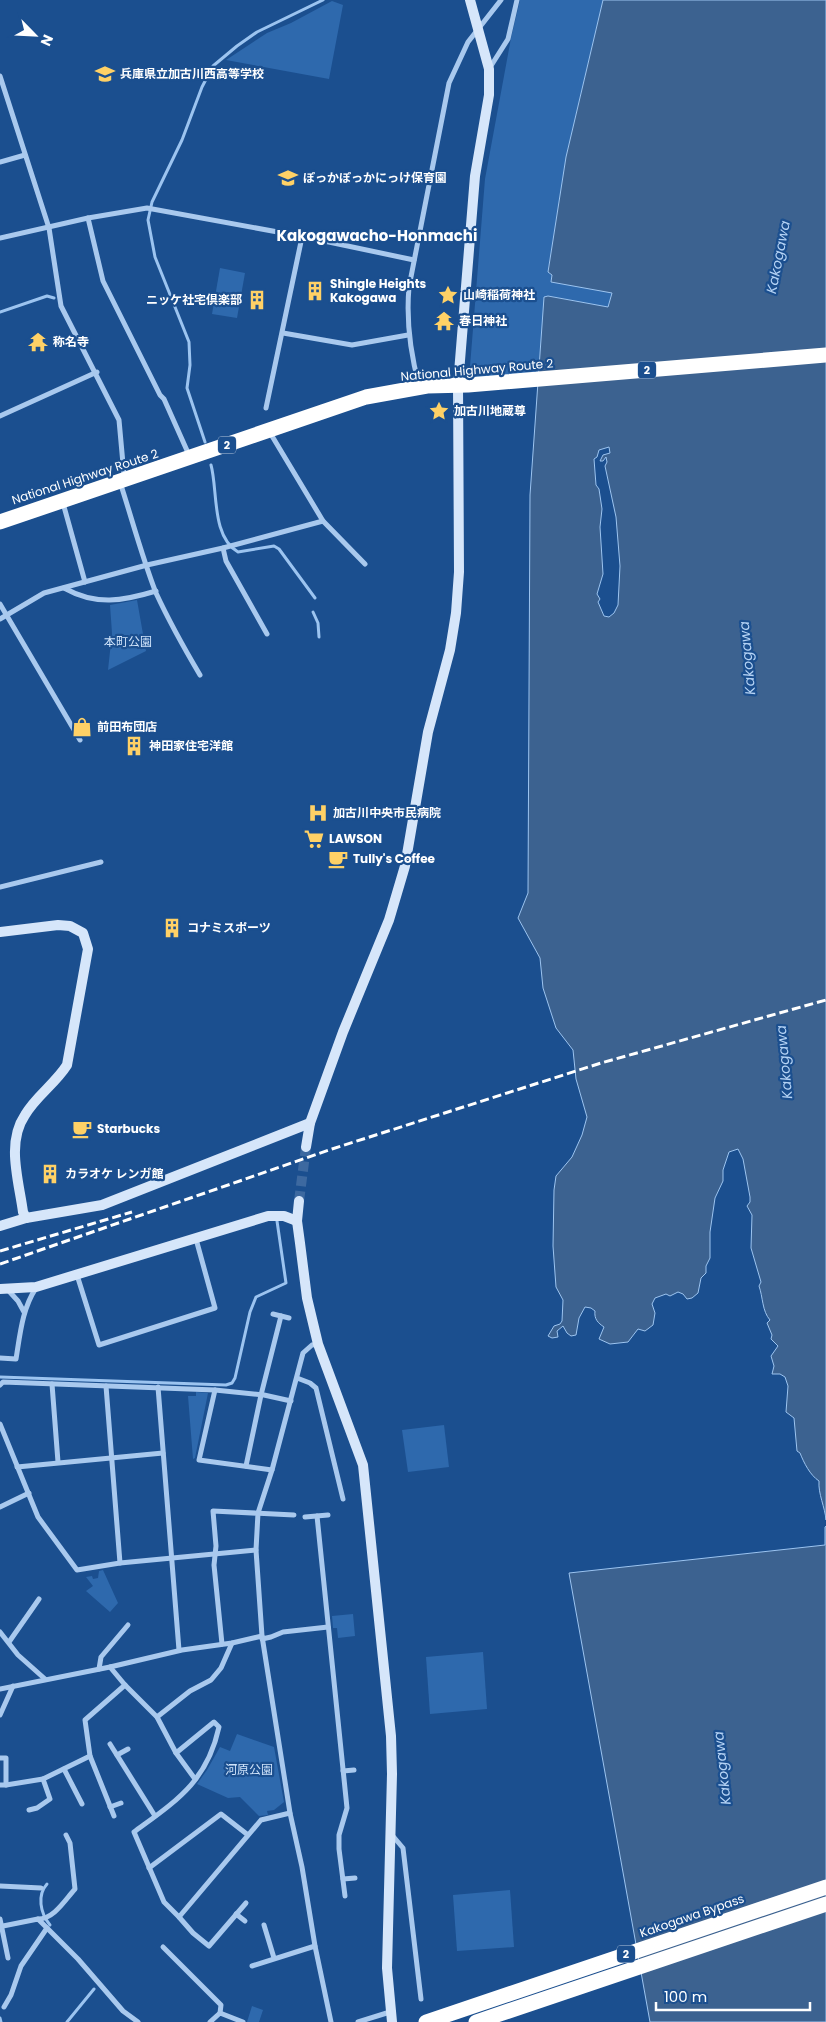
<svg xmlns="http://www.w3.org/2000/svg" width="826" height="2022" viewBox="0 0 826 2022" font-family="Poppins,'Noto Sans JP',sans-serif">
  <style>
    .green { fill: #2e69ad }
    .water { fill: #3c6290; stroke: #9cc4f0; fill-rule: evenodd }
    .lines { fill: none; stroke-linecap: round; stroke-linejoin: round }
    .stream { stroke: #9cc4f0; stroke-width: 3 }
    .secondary-tunnel { stroke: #3d69a0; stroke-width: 10; stroke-dasharray: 10 5; stroke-linecap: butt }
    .street { stroke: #a9c9ee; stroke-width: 5 }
    .secondary { stroke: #d6e6fa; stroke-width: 10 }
    .highway { stroke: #fff; stroke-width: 15 }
    .rail { stroke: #fff; stroke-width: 3; stroke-dasharray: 9 4; stroke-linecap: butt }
    .labels { text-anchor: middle; stroke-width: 4.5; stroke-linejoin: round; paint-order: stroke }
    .shield { fill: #1b4f8f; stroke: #bbcadd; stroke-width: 1 }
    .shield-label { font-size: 11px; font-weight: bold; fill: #fff }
    .poi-label { font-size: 12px; font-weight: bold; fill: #fff; stroke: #1b4f8f; text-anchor: start }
    .street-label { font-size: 12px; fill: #fff; stroke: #1b4f8f }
    .park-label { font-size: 12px; fill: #cfe3fa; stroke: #1b4f8f }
    .water-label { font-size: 14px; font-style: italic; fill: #b5d3f5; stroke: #1b4f8f }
    .quarter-label { font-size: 15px; font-weight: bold; fill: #fff; stroke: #1b4f8f }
  </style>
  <rect width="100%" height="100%" fill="#1b4f8f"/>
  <g class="green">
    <path d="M 520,0 L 603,0 L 566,157 L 548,271 L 552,275 L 551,282 L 612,292 L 608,307 L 549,296 L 545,297 L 538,375 L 469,379 L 485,179 L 511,38 Z"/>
    <path d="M 332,1 L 343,5 L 329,79 L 226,60 L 267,33 L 291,23 Z"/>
    <path d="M 220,268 L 245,273 L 237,318 L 212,314 Z"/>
    <path d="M 137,600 L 146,651 L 108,670 L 112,633 L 110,605 Z"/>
    <path d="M 196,1392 L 208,1393 L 195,1458 L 193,1459 L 188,1396 L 196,1396 Z"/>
    <path d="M 444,1425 L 449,1467 L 408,1472 L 402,1430 Z"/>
    <path d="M 103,1570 L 118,1603 L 110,1612 L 86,1591 L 93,1586 L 86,1577 L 92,1576 L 93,1579 L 98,1578 L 99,1571 Z"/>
    <path d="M 353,1614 L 355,1636 L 338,1638 L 337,1628 L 333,1628 L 332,1616 Z"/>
    <path d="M 483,1652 L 487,1709 L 430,1714 L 426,1657 Z"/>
    <path d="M 237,1734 L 274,1747 L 284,1802 L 274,1810 L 267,1811 L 268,1815 L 259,1816 L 240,1797 L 228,1798 L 197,1784 L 207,1770 L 220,1747 L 230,1751 Z"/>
    <path d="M 510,1890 L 514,1947 L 457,1951 L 453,1895 Z"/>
    <path d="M 252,2006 L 263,2010 L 259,2022 L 247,2022 Z"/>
  </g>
  <g class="water">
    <path d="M 603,0 L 826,0 L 826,1520 C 825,1507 818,1494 819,1481 C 810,1475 804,1463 800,1453 L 797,1451 L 794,1418 L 786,1412 L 788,1386 L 785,1377 L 780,1374 L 772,1374 L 774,1366 L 771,1356 L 778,1346 L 771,1339 L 772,1335 L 767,1323 L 770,1320 C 762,1311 763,1297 759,1286 L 761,1282 L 751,1248 L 752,1215 L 747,1206 L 750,1202 L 750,1197 L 743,1159 L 738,1149 L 729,1152 L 723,1170 L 723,1181 L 715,1198 L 710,1232 L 710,1258 L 706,1266 L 706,1273 L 701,1278 L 698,1293 L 692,1298 L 687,1299 L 683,1294 L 678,1292 L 670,1296 L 666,1294 L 655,1298 L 652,1304 L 655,1313 L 653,1325 L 645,1331 L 638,1329 L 628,1342 L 610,1344 L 599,1339 L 604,1327 C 598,1323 594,1319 595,1311 L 591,1308 L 585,1307 L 579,1318 L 576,1335 L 571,1336 L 567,1333 L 563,1326 L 557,1331 L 558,1337 L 552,1338 L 548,1336 L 554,1326 L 560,1324 L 562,1321 L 563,1300 L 556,1287 L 553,1246 L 554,1190 L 556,1176 L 572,1157 L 582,1135 L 587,1117 L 576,1079 L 573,1050 L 556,1028 L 543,988 L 540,958 L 518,918 L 528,893 L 530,495 L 544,297 L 548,296 L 608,307 L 612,293 L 551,282 L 552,275 L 548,272 L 566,157 ZM 609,447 L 610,453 L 603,455 L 600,461 L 603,461 L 606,457 L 607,462 L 605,466 L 616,517 L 620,566 L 618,605 L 614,613 L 609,617 L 604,616 L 598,602 L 600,599 L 597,594 L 603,574 L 600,527 L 602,509 L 599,489 L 596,485 L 594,459 L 597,457 L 599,450 Z"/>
    <path d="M 826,1526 L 826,2022 L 650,2022 L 569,1573 L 825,1545 L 825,1527 Z"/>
  </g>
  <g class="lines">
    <g class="stream">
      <path d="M 0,312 L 47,296 L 54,298"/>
      <path d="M 205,442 L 187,388 L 190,365 L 189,342 L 155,257 L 148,220 L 152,202 L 182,140 L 202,87 L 213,66 L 237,46 L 257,32 L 323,0"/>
      <path d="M 211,465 C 218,490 211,536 238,552 L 274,546 L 279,549 L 315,598"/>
      <path d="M 313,612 L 318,623 L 319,637"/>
      <path d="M 0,1377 L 226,1385 L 232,1383 L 235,1378 L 250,1312 L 256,1297 L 286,1283 L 277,1221"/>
      <path d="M 47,1884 C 37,1895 40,1913 50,1925"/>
      <path d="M 0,2018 L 1,2022"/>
      <path d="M 67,2022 L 94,1989"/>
    </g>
    <path class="secondary-tunnel" d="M 299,1201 L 306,1147"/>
    <g class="street">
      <path d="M 489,69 L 508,39 L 517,0"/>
      <path d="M 0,76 L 49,228 L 61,306 L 119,420 L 124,475 L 120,482 C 132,519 142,557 156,593 C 169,621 184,648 200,675"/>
      <path d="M 0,162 L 25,155"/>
      <path d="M 88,218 L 103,281 L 160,395 L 164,399 L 189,455"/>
      <path d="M 0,238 L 88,218 L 147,208 L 305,237 L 414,260"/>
      <path d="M 283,333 L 352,345 L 408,335"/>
      <path d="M 419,385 C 410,352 406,321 409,287 L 449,83 L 468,42 L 501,0"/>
      <path d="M 266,408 L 302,237"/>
      <path d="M 0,416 L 97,372"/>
      <path d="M 269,431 L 323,521 L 365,564"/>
      <path d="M 63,503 L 85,582"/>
      <path d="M 223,548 L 226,561 L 267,634"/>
      <path d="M 64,588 C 96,606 123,601 156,591"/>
      <path d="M 0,604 L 80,740"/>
      <path d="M 0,619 L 44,593 L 147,565 L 223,548 L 323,521"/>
      <path d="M 0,887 L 101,862"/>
      <path d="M 77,1275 L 99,1345 L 215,1308 L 196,1239"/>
      <path d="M 7,1289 L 18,1301 L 24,1312"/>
      <path d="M 273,1314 L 289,1318"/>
      <path d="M 318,1344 L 312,1345 L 303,1353 L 272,1470 L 258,1513 L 256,1550 L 262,1636 L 290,1813 L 302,1867 L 315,1946 L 331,2022"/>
      <path d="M 0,1358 L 16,1359 C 20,1335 22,1309 36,1288"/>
      <path d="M 297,1378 L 310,1383 L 316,1388 L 343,1499"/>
      <path d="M 52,1384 L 58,1462"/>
      <path d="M 0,1385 L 3,1382 L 215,1390 L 264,1395 L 291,1401"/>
      <path d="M 106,1386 L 120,1563"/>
      <path d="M 158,1387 L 179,1650"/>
      <path d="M 215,1390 L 199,1460 L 272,1470"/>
      <path d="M 0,1424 L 38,1517 L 77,1570 L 120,1563 L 256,1550"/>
      <path d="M 246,1466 L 261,1395 L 281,1316"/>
      <path d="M 17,1467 L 163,1453"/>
      <path d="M 0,1507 L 29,1493"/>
      <path d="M 317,1516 L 347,1808 L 339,1835 L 339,1849 L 345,1896"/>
      <path d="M 305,1517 L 328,1515"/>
      <path d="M 0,1632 L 18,1655 L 45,1679"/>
      <path d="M 262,1639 L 271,1637 L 283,1632 L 328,1627"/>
      <path d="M 9,1642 L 39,1599"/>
      <path d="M 222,1644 L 214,1565 L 216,1546 L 213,1511 L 294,1515"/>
      <path d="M 110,1667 L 125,1685 L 157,1717 L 176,1753 L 195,1779"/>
      <path d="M 99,1669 L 101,1657 L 128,1625"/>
      <path d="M 0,1689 L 110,1667 L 182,1650 L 232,1643 L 262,1636"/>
      <path d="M 0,1715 L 13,1686"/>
      <path d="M 157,1717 L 190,1691 L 211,1680 L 221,1668 L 232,1643"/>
      <path d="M 110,1744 L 155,1816"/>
      <path d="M 176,1753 L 214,1722 L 219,1727 C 207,1782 176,1801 134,1832 L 164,1902 L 179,1917 L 261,1820 L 290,1813"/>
      <path d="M 117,1755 L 128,1749"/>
      <path d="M 0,1758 L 6,1758 L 6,1785 L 0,1785"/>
      <path d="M 64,1769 L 82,1804"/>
      <path d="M 343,1771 L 354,1770"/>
      <path d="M 6,1785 L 43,1779"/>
      <path d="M 110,1807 L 121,1803"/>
      <path d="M 29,1810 L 37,1808 L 50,1799 L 43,1779 L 90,1756"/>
      <path d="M 114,1816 L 90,1756 L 85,1720 L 125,1685"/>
      <path d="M 392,1835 L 403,1848 L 421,1999"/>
      <path d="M 149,1868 L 221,1814 L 248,1835"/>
      <path d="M 343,1879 L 355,1878"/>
      <path d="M 0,1886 L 41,1888"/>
      <path d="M 236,1914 L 245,1921"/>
      <path d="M 179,1917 L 193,1933 L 209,1946 L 246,1903"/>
      <path d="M 0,1919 L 8,1958"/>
      <path d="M 38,1919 C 54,1919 65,1900 75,1889 L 70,1843 L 66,1835"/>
      <path d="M 264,1925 L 274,1958"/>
      <path d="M 3,1926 L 38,1919 L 78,1959 L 123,2011 L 138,2022"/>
      <path d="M 163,1947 L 221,2005 L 220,2013"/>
      <path d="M 252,1966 L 315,1946"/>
      <path d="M 4,2007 L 11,1995 L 21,1966 L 47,1928"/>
      <path d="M 210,2022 L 220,2013 L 243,2022"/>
      <path d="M 358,2022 L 390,2012"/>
    </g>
    <g class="secondary">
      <path d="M 0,932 L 58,925 L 70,926 L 83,933 L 88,949 L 67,1065 C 55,1084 36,1096 25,1115 C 6,1143 19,1181 23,1212 L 26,1218"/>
      <path d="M 306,1147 L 310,1123 L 343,1032 L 389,920 L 405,866 L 428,732 L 450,650 L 456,613 L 459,572 L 458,385 L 475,176 L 489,95 L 489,69 L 470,0"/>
      <path d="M 299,1201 L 297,1221 L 300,1243 L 307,1298 L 318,1344 L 363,1465 L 391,1736 L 392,1774 L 387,1968 L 392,2022"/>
      <path d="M 0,1226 L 26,1218 L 102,1205 L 310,1123"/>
      <path d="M 0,1289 L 36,1287 L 268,1216 L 284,1216 L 297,1221"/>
    </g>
    <g class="highway">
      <path d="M 0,522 L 366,397 L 427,386 L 468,385 L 826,355"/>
      <path d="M 426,2022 L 826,1887"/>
      <path d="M 476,2022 L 826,1904"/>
    </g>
    <g class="rail">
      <path d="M 0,1251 L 132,1212"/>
      <path d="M 0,1264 L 332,1149 L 601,1063 L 826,1000"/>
    </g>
  </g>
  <defs>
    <symbol id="school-bare" viewBox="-9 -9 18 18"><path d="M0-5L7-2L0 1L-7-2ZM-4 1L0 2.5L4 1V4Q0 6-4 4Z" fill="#ffd166" stroke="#1b4f8f" stroke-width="2.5" paint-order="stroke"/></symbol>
    <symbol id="building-bare" viewBox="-9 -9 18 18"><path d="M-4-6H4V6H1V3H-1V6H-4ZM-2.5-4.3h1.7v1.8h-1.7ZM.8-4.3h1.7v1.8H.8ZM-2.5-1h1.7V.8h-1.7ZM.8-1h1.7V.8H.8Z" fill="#ffd166" stroke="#1b4f8f" stroke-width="2.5" paint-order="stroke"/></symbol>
    <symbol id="sight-bare" viewBox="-9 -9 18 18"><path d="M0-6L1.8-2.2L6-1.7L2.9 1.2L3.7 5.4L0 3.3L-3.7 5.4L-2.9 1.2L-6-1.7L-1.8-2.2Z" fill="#ffd166" stroke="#1b4f8f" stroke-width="2.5" paint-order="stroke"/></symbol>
    <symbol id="temple-bare" viewBox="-9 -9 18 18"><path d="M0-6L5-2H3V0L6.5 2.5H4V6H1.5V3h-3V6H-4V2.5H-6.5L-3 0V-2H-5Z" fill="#ffd166" stroke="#1b4f8f" stroke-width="2.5" paint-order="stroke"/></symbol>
    <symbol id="shop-bare" viewBox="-9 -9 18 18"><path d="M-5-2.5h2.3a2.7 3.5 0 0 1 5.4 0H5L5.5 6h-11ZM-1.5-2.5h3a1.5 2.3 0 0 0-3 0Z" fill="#ffd166" stroke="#1b4f8f" stroke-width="2.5" paint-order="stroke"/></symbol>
    <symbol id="hospital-bare" viewBox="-9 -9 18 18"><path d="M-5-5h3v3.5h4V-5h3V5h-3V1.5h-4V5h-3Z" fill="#ffd166" stroke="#1b4f8f" stroke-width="2.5" paint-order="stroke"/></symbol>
    <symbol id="supermarket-bare" viewBox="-9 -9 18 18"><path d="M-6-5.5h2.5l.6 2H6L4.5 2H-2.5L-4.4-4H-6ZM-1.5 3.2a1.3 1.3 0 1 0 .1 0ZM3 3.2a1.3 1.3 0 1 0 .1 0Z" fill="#ffd166" stroke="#1b4f8f" stroke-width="2.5" paint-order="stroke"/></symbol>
    <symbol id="cafe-bare" viewBox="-9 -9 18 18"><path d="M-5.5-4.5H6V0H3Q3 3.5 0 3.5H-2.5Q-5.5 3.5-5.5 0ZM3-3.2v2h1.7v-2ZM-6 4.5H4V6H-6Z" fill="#ffd166" stroke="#1b4f8f" stroke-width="2.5" paint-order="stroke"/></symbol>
  </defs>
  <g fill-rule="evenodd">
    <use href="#school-bare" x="91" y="60" width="28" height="28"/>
    <use href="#school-bare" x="274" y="164" width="28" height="28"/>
    <use href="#building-bare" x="301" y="277" width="28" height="28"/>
    <use href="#sight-bare" x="434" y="281" width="28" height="28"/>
    <use href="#building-bare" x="243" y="286" width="28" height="28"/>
    <use href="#temple-bare" x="430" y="307" width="28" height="28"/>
    <use href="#temple-bare" x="24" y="328" width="28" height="28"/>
    <use href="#sight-bare" x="425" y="397" width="28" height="28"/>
    <use href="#shop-bare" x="68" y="713" width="28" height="28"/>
    <use href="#building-bare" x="120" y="732" width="28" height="28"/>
    <use href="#hospital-bare" x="304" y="799" width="28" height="28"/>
    <use href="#supermarket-bare" x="300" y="825" width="28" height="28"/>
    <use href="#cafe-bare" x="324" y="845" width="28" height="28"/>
    <use href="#building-bare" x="158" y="914" width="28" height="28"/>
    <use href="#cafe-bare" x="68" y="1115" width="28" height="28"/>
    <use href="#building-bare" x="36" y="1160" width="28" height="28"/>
  </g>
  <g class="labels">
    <g class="shield">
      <rect x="638" y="361.5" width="18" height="17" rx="4"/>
      <rect x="218" y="436.5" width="18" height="17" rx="4"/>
      <rect x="617" y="1945.5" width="18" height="17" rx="4"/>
    </g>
    <g class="shield-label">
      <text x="647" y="374">2</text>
      <text x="227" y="449">2</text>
      <text x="626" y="1958">2</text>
    </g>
    <g class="poi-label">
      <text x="120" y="78">兵庫県立加古川西高等学校</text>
      <text x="303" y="182">ぽっかぽっかにっけ保育園</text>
      <text x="330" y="288">Shingle Heights<tspan x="330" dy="14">Kakogawa</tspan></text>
      <text x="463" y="299">山崎稲荷神社</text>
      <text x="242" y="304" text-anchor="end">ニッケ社宅倶楽部</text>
      <text x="459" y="325">春日神社</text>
      <text x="53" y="346">称名寺</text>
      <text x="454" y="415">加古川地蔵尊</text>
      <text x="97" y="731">前田布団店</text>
      <text x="149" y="750">神田家住宅洋館</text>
      <text x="333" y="817">加古川中央市民病院</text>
      <text x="329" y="843">LAWSON</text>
      <text x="353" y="863">Tully's Coffee</text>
      <text x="187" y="932">コナミスポーツ</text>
      <text x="97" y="1133">Starbucks</text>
      <text x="65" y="1178">カラオケ レンガ館</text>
    </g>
    <g class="street-label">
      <text transform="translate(477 370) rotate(-5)" y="4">National Highway Route 2</text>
      <text transform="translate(85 477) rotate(-18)" y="4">National Highway Route 2</text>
      <text transform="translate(692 1916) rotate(-19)" y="4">Kakogawa Bypass</text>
    </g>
    <g class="park-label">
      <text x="128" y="646">本町公園</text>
      <text x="249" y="1774">河原公園</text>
    </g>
    <g class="water-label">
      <text transform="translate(778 257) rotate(-79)" y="5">Kakogawa</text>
      <text transform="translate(747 658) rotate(-95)" y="5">Kakogawa</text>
      <text transform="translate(784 1062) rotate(-95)" y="5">Kakogawa</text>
      <text transform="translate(722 1768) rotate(-96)" y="5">Kakogawa</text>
    </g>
    <g class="quarter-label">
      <text x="377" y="241">Kakogawacho-Honmachi</text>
    </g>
  </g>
  <g transform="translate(35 35) rotate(114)" stroke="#1b4f8f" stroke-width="4" paint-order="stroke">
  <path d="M0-4L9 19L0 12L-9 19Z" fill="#ffffff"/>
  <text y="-8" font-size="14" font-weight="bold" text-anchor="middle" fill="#ffffff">N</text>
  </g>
  <path d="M656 2002v8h154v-8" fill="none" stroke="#ffffff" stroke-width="2.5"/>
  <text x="664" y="2002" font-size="15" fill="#ffffff" stroke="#1b4f8f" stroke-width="4" paint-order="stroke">100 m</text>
</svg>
